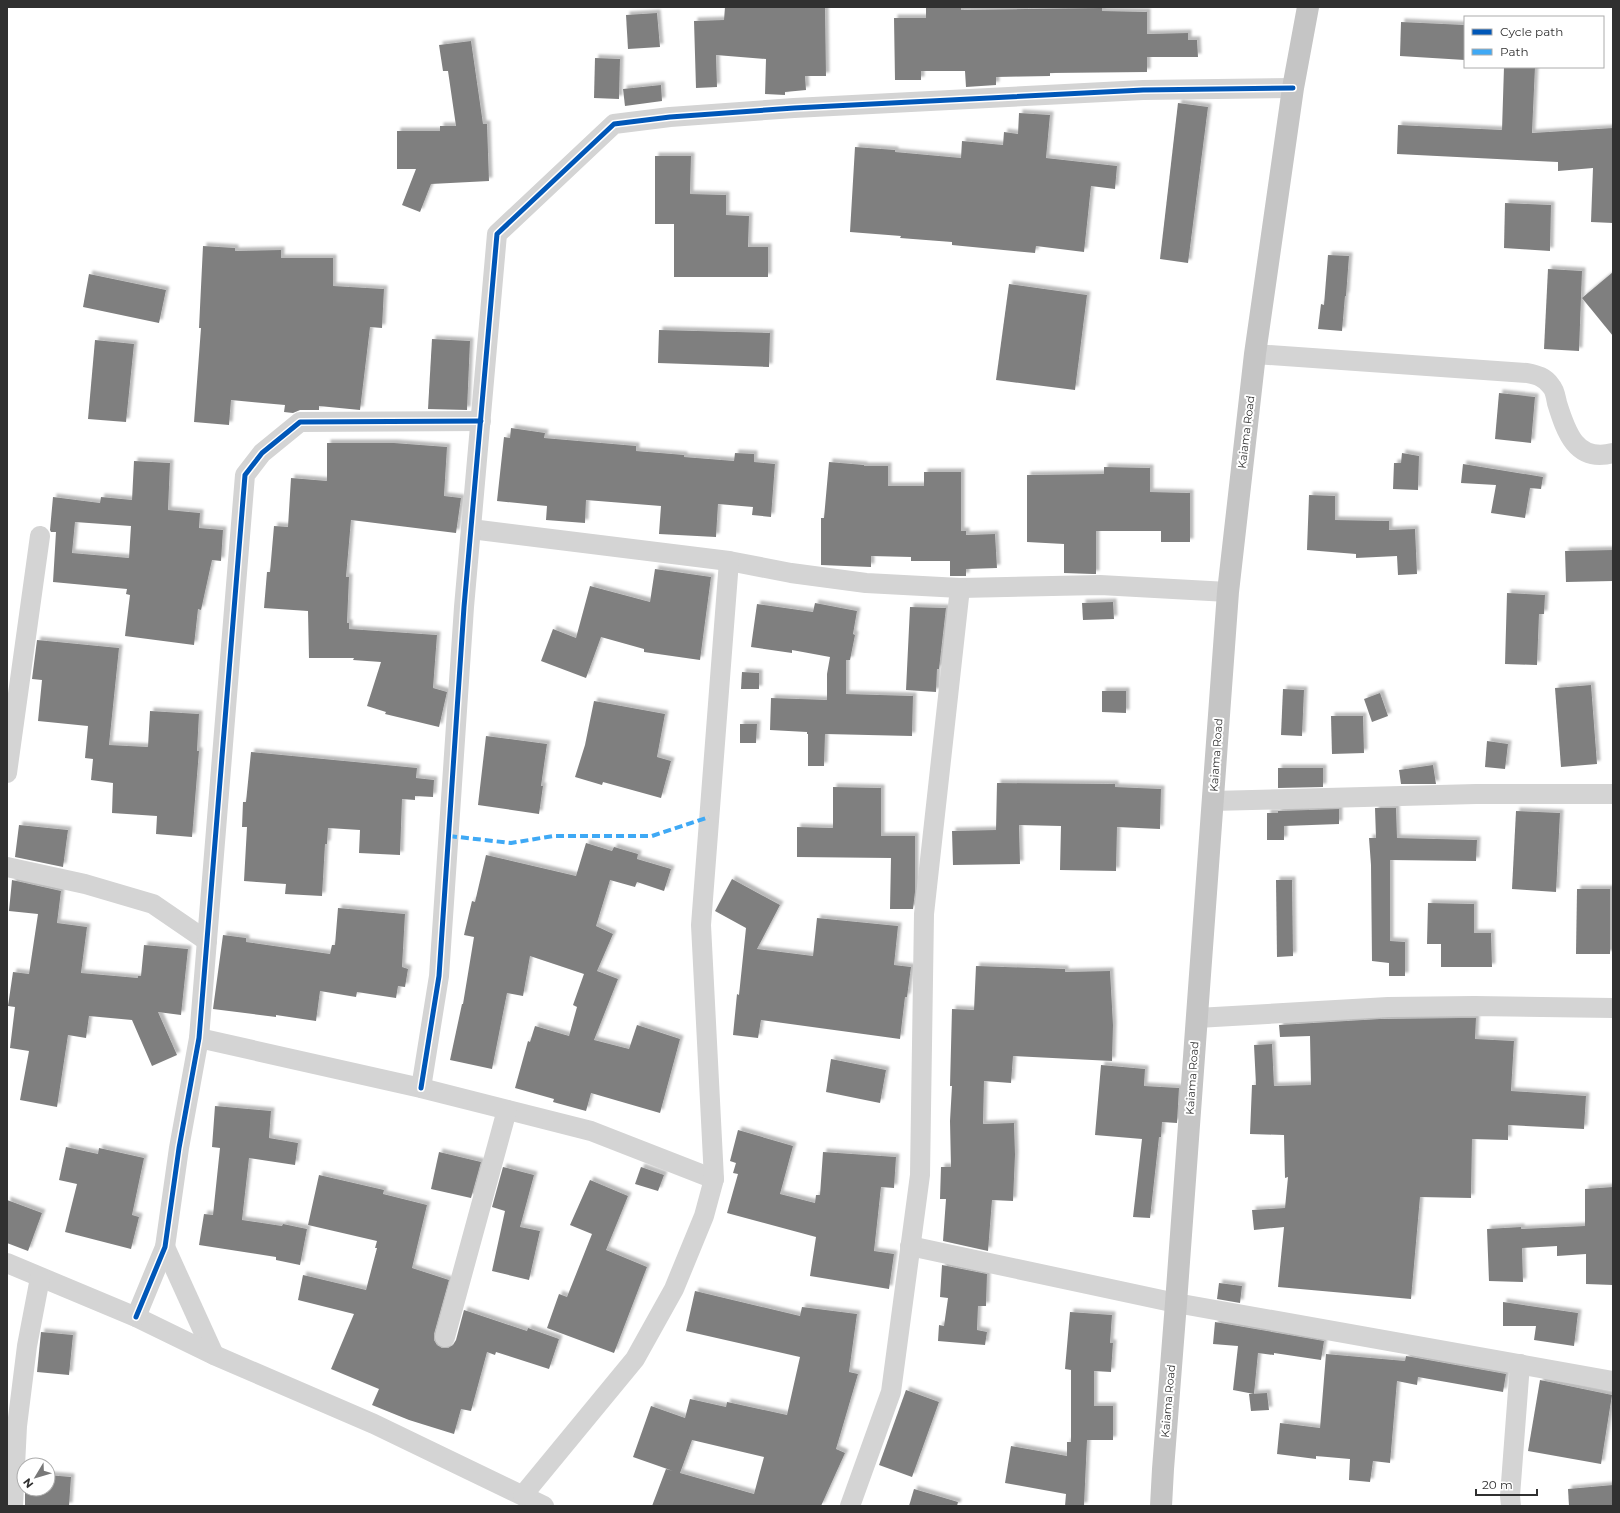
<svg xmlns="http://www.w3.org/2000/svg" width="1620" height="1513" viewBox="0 0 1620 1513" font-family="Montserrat,sans-serif">
  <style>
    .building { fill: #7f7f7f; fill-rule: evenodd; filter: url(#shadow) }
    .lines { fill: none; stroke-linecap: round; stroke-linejoin: round }
    .minor { stroke: #d4d4d4; stroke-width: 20 }
    .trunk { stroke: #c5c5c5; stroke-width: 22 }
    .quiet { stroke: #3fa9f5; stroke-width: 4; stroke-dasharray: 8 4; stroke-linecap: butt }
    .cycleway-casing { stroke: #fff; stroke-width: 8 }
    .cycleway { stroke: #0057b8; stroke-width: 5 }
    .labels { text-anchor: middle; stroke-width: 4; stroke-linejoin: round; paint-order: stroke }
    .street-label { font-size: 11px; fill: #303030; stroke: #fff }
  </style>
  <defs>
    <filter id="shadow"><feDropShadow dx="3.5" dy="-3.5" stdDeviation="1" flood-color="#0004"/></filter>
  </defs>
  <rect width="100%" height="100%" fill="#fff"/>
  <g class="building">
    <path d="M 725,7 L 825,7 L 826,76 L 805,76 L 806,90 L 785,92 L 785,95 L 765,94 L 766,59 L 716,55 L 717,87 L 696,88 L 694,21 L 724,20 Z"/>
    <path d="M 926,7 L 961,7 L 961,10 L 1102,8 L 1102,11 L 1147,12 L 1147,34 L 1188,33 L 1188,40 L 1197,40 L 1198,57 L 1147,57 L 1147,72 L 1050,73 L 1050,76 L 996,77 L 996,85 L 966,87 L 965,71 L 921,71 L 921,80 L 895,80 L 894,18 L 926,18 Z"/>
    <path d="M 657,13 L 660,47 L 628,49 L 626,15 Z"/>
    <path d="M 1401,22 L 1465,25 L 1465,60 L 1400,56 Z"/>
    <path d="M 471,41 L 483,124 L 487,124 L 489,181 L 431,184 L 420,212 L 402,205 L 416,169 L 397,169 L 397,131 L 440,131 L 440,126 L 456,126 L 448,71 L 443,71 L 439,45 Z"/>
    <path d="M 595,58 L 620,59 L 619,99 L 594,98 Z"/>
    <path d="M 1504,67 L 1535,67 L 1532,133 L 1613,128 L 1613,223 L 1591,222 L 1593,168 L 1558,171 L 1558,162 L 1397,154 L 1398,125 L 1502,130 Z"/>
    <path d="M 661,85 L 662,101 L 625,106 L 623,89 Z"/>
    <path d="M 1178,103 L 1208,107 L 1188,263 L 1160,259 Z"/>
    <path d="M 1019,113 L 1050,115 L 1046,158 L 1117,166 L 1115,189 L 1091,186 L 1084,252 L 1036,246 L 1035,253 L 952,245 L 952,242 L 900,238 L 901,236 L 850,232 L 855,147 L 895,150 L 895,152 L 961,158 L 962,141 L 1003,145 L 1004,132 L 1018,134 Z"/>
    <path d="M 655,156 L 691,156 L 690,194 L 726,195 L 726,215 L 749,216 L 748,247 L 768,247 L 768,277 L 674,277 L 674,224 L 655,224 Z"/>
    <path d="M 1505,203 L 1551,205 L 1550,251 L 1504,248 Z"/>
    <path d="M 203,246 L 235,248 L 235,251 L 281,250 L 281,258 L 333,258 L 333,286 L 384,289 L 382,328 L 370,327 L 360,410 L 319,406 L 319,410 L 300,410 L 293,413 L 284,412 L 285,405 L 231,400 L 229,425 L 194,422 L 201,328 L 199,328 Z"/>
    <path d="M 1328,255 L 1349,256 L 1346,296 L 1345,296 L 1342,331 L 1318,329 L 1321,304 L 1324,305 Z"/>
    <path d="M 1548,269 L 1582,271 L 1579,351 L 1544,349 Z"/>
    <path d="M 1613,272 L 1613,336 L 1582,298 Z"/>
    <path d="M 89,274 L 166,290 L 159,323 L 83,307 Z"/>
    <path d="M 1009,284 L 1087,295 L 1075,390 L 996,380 Z"/>
    <path d="M 659,330 L 770,333 L 769,367 L 658,363 Z"/>
    <path d="M 432,339 L 470,341 L 467,410 L 428,409 Z"/>
    <path d="M 95,340 L 134,344 L 126,422 L 88,419 Z"/>
    <path d="M 1499,393 L 1535,397 L 1531,443 L 1495,439 Z"/>
    <path d="M 511,428 L 545,433 L 544,438 L 636,446 L 636,451 L 684,455 L 684,457 L 734,461 L 735,453 L 754,454 L 754,462 L 775,464 L 771,517 L 752,515 L 753,507 L 718,504 L 716,537 L 659,534 L 661,506 L 586,500 L 585,523 L 546,520 L 547,506 L 497,501 L 504,437 L 510,438 Z"/>
    <path d="M 327,443 L 394,443 L 447,447 L 444,496 L 461,498 L 456,533 L 351,520 L 346,577 L 349,577 L 347,623 L 349,623 L 349,629 L 437,635 L 433,688 L 447,692 L 439,727 L 385,714 L 386,712 L 367,706 L 381,662 L 353,660 L 354,658 L 309,658 L 308,611 L 264,608 L 267,572 L 270,572 L 274,526 L 288,527 L 291,478 L 327,481 Z"/>
    <path d="M 1402,453 L 1419,456 L 1418,490 L 1393,489 L 1394,463 L 1401,463 Z"/>
    <path d="M 134,461 L 170,463 L 168,510 L 200,513 L 199,528 L 223,530 L 221,561 L 212,560 L 201,610 L 198,609 L 194,645 L 125,636 L 130,595 L 126,594 L 127,589 L 53,582 L 56,532 L 51,532 L 50,530 L 53,497 L 100,503 L 101,497 L 132,500 ZM 75,522 L 131,526 L 129,558 L 72,553 Z"/>
    <path d="M 829,462 L 864,465 L 864,466 L 888,466 L 888,486 L 924,486 L 924,472 L 961,472 L 961,531 L 966,531 L 966,535 L 995,534 L 997,568 L 966,569 L 966,576 L 950,576 L 950,561 L 911,561 L 911,557 L 871,556 L 871,567 L 821,565 L 821,518 L 824,518 Z"/>
    <path d="M 1463,464 L 1543,477 L 1541,489 L 1530,488 L 1525,518 L 1491,513 L 1496,485 L 1461,483 Z"/>
    <path d="M 1104,467 L 1150,468 L 1150,492 L 1190,493 L 1190,542 L 1161,542 L 1161,531 L 1096,531 L 1096,574 L 1093,574 L 1064,573 L 1064,544 L 1027,542 L 1027,475 L 1104,474 Z"/>
    <path d="M 1309,495 L 1335,496 L 1335,520 L 1389,521 L 1389,530 L 1415,529 L 1417,574 L 1398,575 L 1397,556 L 1356,558 L 1356,554 L 1307,550 Z"/>
    <path d="M 1613,550 L 1613,581 L 1566,582 L 1565,551 Z"/>
    <path d="M 655,569 L 711,577 L 700,660 L 644,652 L 644,649 L 601,637 L 586,678 L 541,661 L 553,629 L 576,638 L 590,586 L 650,602 Z"/>
    <path d="M 1507,593 L 1545,595 L 1544,614 L 1539,614 L 1537,665 L 1505,664 Z"/>
    <path d="M 1113,602 L 1114,619 L 1083,620 L 1082,603 Z"/>
    <path d="M 815,603 L 857,611 L 853,634 L 855,635 L 850,660 L 846,660 L 846,694 L 913,696 L 912,736 L 825,734 L 824,766 L 808,766 L 808,734 L 807,734 L 807,732 L 770,730 L 771,698 L 827,700 L 827,674 L 830,657 L 792,650 L 792,653 L 751,647 L 757,604 L 813,612 Z"/>
    <path d="M 910,607 L 946,608 L 939,669 L 937,669 L 936,692 L 906,690 Z"/>
    <path d="M 37,640 L 119,648 L 109,745 L 148,747 L 150,711 L 199,714 L 197,751 L 199,751 L 192,837 L 156,834 L 157,816 L 112,813 L 113,783 L 91,780 L 93,759 L 85,758 L 88,726 L 38,721 L 42,680 L 32,679 Z"/>
    <path d="M 742,672 L 759,673 L 759,689 L 741,689 Z"/>
    <path d="M 1591,685 L 1597,764 L 1561,767 L 1555,688 Z"/>
    <path d="M 1283,689 L 1304,690 L 1302,736 L 1281,735 Z"/>
    <path d="M 1102,691 L 1126,691 L 1126,713 L 1102,712 Z"/>
    <path d="M 1380,693 L 1388,716 L 1372,722 L 1364,699 Z"/>
    <path d="M 594,701 L 665,714 L 657,757 L 671,761 L 661,798 L 603,782 L 602,785 L 575,777 L 585,745 Z"/>
    <path d="M 1331,716 L 1363,716 L 1364,753 L 1332,754 Z"/>
    <path d="M 740,724 L 757,724 L 756,743 L 740,743 Z"/>
    <path d="M 486,736 L 547,744 L 541,786 L 543,786 L 539,814 L 478,805 Z"/>
    <path d="M 1487,741 L 1508,744 L 1505,769 L 1485,767 Z"/>
    <path d="M 251,752 L 417,768 L 416,778 L 434,780 L 433,797 L 415,796 L 415,800 L 402,799 L 400,855 L 359,853 L 360,830 L 328,828 L 327,844 L 325,844 L 322,896 L 285,894 L 286,884 L 244,881 L 247,827 L 242,827 L 243,802 L 246,802 Z"/>
    <path d="M 1433,765 L 1436,784 L 1401,784 L 1399,770 Z"/>
    <path d="M 1278,768 L 1323,768 L 1323,787 L 1278,788 Z"/>
    <path d="M 997,783 L 1115,784 L 1115,787 L 1161,789 L 1160,829 L 1117,827 L 1116,871 L 1060,870 L 1061,826 L 1019,825 L 1020,864 L 953,865 L 952,831 L 996,830 Z"/>
    <path d="M 833,787 L 881,788 L 881,836 L 915,836 L 915,892 L 913,909 L 890,909 L 891,858 L 797,857 L 797,827 L 833,828 Z"/>
    <path d="M 1375,808 L 1396,808 L 1397,838 L 1477,840 L 1476,861 L 1390,860 L 1390,941 L 1405,942 L 1405,976 L 1389,976 L 1389,963 L 1372,961 L 1371,865 L 1369,838 L 1376,838 Z"/>
    <path d="M 1339,809 L 1339,824 L 1284,826 L 1284,840 L 1267,840 L 1267,813 L 1278,813 L 1278,811 Z"/>
    <path d="M 1516,811 L 1560,813 L 1556,892 L 1512,889 Z"/>
    <path d="M 19,825 L 68,830 L 63,867 L 15,857 Z"/>
    <path d="M 586,843 L 612,851 L 614,847 L 638,854 L 637,859 L 671,869 L 664,891 L 637,882 L 635,887 L 610,880 L 596,926 L 613,934 L 597,971 L 618,979 L 594,1040 L 629,1049 L 637,1025 L 680,1039 L 660,1113 L 591,1093 L 586,1111 L 553,1102 L 554,1099 L 515,1088 L 528,1041 L 530,1042 L 535,1026 L 569,1036 L 577,1007 L 573,1005 L 584,974 L 530,956 L 523,996 L 507,993 L 492,1069 L 450,1060 L 462,1004 L 463,1004 L 474,937 L 464,935 L 472,901 L 475,902 L 486,855 L 576,876 Z"/>
    <path d="M 732,879 L 780,905 L 757,949 L 813,956 L 817,918 L 898,926 L 894,965 L 911,967 L 907,997 L 905,997 L 900,1039 L 761,1020 L 758,1038 L 733,1035 L 737,994 L 739,995 L 746,928 L 715,911 Z"/>
    <path d="M 12,880 L 61,891 L 57,923 L 87,927 L 81,973 L 138,978 L 138,976 L 141,976 L 144,945 L 188,949 L 181,1015 L 158,1012 L 177,1055 L 152,1066 L 132,1020 L 89,1016 L 86,1038 L 68,1035 L 57,1107 L 20,1100 L 29,1051 L 10,1048 L 15,1007 L 8,1006 L 13,972 L 29,974 L 38,914 L 9,911 Z"/>
    <path d="M 1276,880 L 1292,880 L 1293,956 L 1277,957 Z"/>
    <path d="M 1577,889 L 1610,889 L 1610,954 L 1576,954 Z"/>
    <path d="M 1428,903 L 1474,904 L 1474,933 L 1491,933 L 1492,967 L 1441,967 L 1441,944 L 1427,944 Z"/>
    <path d="M 338,908 L 405,914 L 402,967 L 408,969 L 405,987 L 398,986 L 396,998 L 357,992 L 356,997 L 320,991 L 316,1021 L 276,1015 L 276,1017 L 213,1009 L 223,935 L 246,938 L 246,942 L 330,954 L 332,945 L 335,945 Z"/>
    <path d="M 976,966 L 1065,969 L 1065,972 L 1110,971 L 1113,1025 L 1112,1061 L 1013,1056 L 1011,1083 L 984,1081 L 983,1124 L 1014,1123 L 1015,1155 L 1013,1201 L 992,1200 L 988,1251 L 943,1241 L 946,1199 L 940,1199 L 941,1167 L 951,1167 L 950,1121 L 952,1086 L 950,1086 L 952,1009 L 974,1010 Z"/>
    <path d="M 1461,1018 L 1476,1018 L 1475,1039 L 1514,1041 L 1511,1091 L 1586,1096 L 1584,1129 L 1508,1125 L 1508,1140 L 1472,1139 L 1471,1198 L 1420,1197 L 1411,1299 L 1278,1287 L 1284,1227 L 1254,1230 L 1252,1210 L 1285,1208 L 1288,1177 L 1285,1178 L 1284,1135 L 1250,1134 L 1252,1085 L 1256,1085 L 1254,1045 L 1272,1044 L 1274,1086 L 1311,1085 L 1310,1036 L 1280,1037 L 1279,1025 L 1380,1019 Z"/>
    <path d="M 831,1059 L 886,1070 L 880,1103 L 826,1092 Z"/>
    <path d="M 1101,1065 L 1145,1069 L 1144,1086 L 1179,1088 L 1177,1123 L 1162,1122 L 1161,1137 L 1159,1137 L 1150,1218 L 1133,1217 L 1142,1139 L 1095,1135 Z"/>
    <path d="M 215,1106 L 271,1111 L 269,1138 L 298,1143 L 295,1165 L 249,1158 L 242,1220 L 282,1226 L 283,1224 L 307,1229 L 300,1265 L 276,1260 L 276,1257 L 199,1245 L 204,1214 L 213,1215 L 220,1148 L 212,1147 Z"/>
    <path d="M 738,1130 L 793,1146 L 780,1194 L 815,1203 L 816,1195 L 820,1195 L 823,1152 L 896,1157 L 894,1188 L 881,1187 L 874,1251 L 894,1254 L 889,1289 L 810,1276 L 816,1237 L 727,1213 L 738,1174 L 733,1173 L 736,1163 L 730,1161 Z"/>
    <path d="M 66,1147 L 98,1154 L 99,1148 L 144,1158 L 132,1215 L 139,1217 L 131,1249 L 65,1232 L 77,1184 L 59,1180 Z"/>
    <path d="M 439,1152 L 481,1162 L 471,1198 L 431,1189 Z"/>
    <path d="M 503,1167 L 534,1175 L 520,1227 L 540,1231 L 529,1280 L 492,1271 L 505,1211 L 492,1207 Z"/>
    <path d="M 641,1167 L 664,1175 L 658,1191 L 635,1184 Z"/>
    <path d="M 319,1175 L 384,1190 L 383,1194 L 427,1205 L 412,1268 L 449,1280 L 434,1334 L 434,1340 L 437,1345 L 442,1348 L 448,1348 L 453,1345 L 456,1340 L 464,1310 L 527,1331 L 528,1328 L 559,1339 L 549,1369 L 496,1352 L 495,1355 L 487,1352 L 471,1411 L 461,1409 L 454,1434 L 409,1420 L 372,1405 L 379,1389 L 331,1369 L 354,1314 L 298,1300 L 303,1275 L 366,1290 L 377,1248 L 375,1248 L 377,1241 L 308,1225 Z"/>
    <path d="M 590,1180 L 628,1196 L 606,1250 L 647,1267 L 614,1353 L 547,1328 L 559,1294 L 567,1297 L 592,1234 L 570,1225 Z"/>
    <path d="M 1613,1187 L 1613,1285 L 1586,1284 L 1586,1254 L 1557,1256 L 1557,1246 L 1522,1248 L 1523,1282 L 1489,1281 L 1487,1229 L 1521,1227 L 1521,1229 L 1585,1226 L 1585,1189 Z"/>
    <path d="M 7,1200 L 42,1213 L 28,1251 L 7,1243 Z"/>
    <path d="M 942,1265 L 987,1274 L 986,1306 L 978,1306 L 977,1330 L 987,1332 L 985,1345 L 938,1341 L 939,1325 L 944,1326 L 948,1298 L 940,1297 Z"/>
    <path d="M 1219,1283 L 1242,1286 L 1240,1303 L 1217,1299 Z"/>
    <path d="M 695,1291 L 800,1316 L 802,1307 L 857,1314 L 849,1372 L 858,1374 L 836,1449 L 845,1453 L 821,1506 L 652,1506 L 666,1469 L 673,1471 L 633,1457 L 651,1406 L 685,1418 L 690,1399 L 726,1407 L 727,1402 L 787,1415 L 800,1357 L 686,1331 ZM 692,1440 L 764,1457 L 754,1494 L 680,1473 Z"/>
    <path d="M 1503,1302 L 1578,1313 L 1574,1346 L 1534,1340 L 1536,1326 L 1503,1326 Z"/>
    <path d="M 1070,1312 L 1112,1315 L 1110,1343 L 1113,1343 L 1111,1372 L 1094,1371 L 1094,1406 L 1113,1406 L 1113,1440 L 1087,1440 L 1084,1506 L 1065,1506 L 1066,1494 L 1005,1483 L 1011,1446 L 1067,1456 L 1067,1442 L 1071,1442 L 1071,1370 L 1065,1369 Z"/>
    <path d="M 1215,1322 L 1324,1341 L 1321,1360 L 1274,1353 L 1274,1355 L 1258,1353 L 1254,1394 L 1233,1390 L 1238,1346 L 1213,1344 Z"/>
    <path d="M 41,1332 L 73,1335 L 69,1375 L 37,1372 Z"/>
    <path d="M 1326,1354 L 1405,1361 L 1406,1356 L 1506,1374 L 1503,1392 L 1418,1377 L 1417,1385 L 1397,1381 L 1390,1463 L 1373,1461 L 1370,1482 L 1349,1480 L 1350,1459 L 1316,1456 L 1316,1459 L 1277,1454 L 1280,1423 L 1320,1428 Z"/>
    <path d="M 1540,1380 L 1612,1395 L 1601,1464 L 1528,1451 Z"/>
    <path d="M 906,1390 L 939,1402 L 912,1477 L 879,1465 Z"/>
    <path d="M 1267,1393 L 1269,1410 L 1251,1411 L 1249,1394 Z"/>
    <path d="M 48,1475 L 71,1477 L 69,1506 L 25,1506 L 25,1489 L 48,1489 Z"/>
    <path d="M 1613,1485 L 1613,1506 L 1569,1506 L 1568,1489 Z"/>
    <path d="M 914,1489 L 958,1502 L 957,1506 L 909,1506 Z"/>
  </g>
  <g class="lines">
    <g class="minor">
      <path d="M 1255,354 L 1527,373 C 1537,375 1545,377 1551,386 C 1555,390 1556,398 1557,403 C 1566,432 1576,463 1613,453"/>
      <path d="M 471,529 L 729,561 L 791,573 L 866,583 L 960,588 L 1100,585 L 1228,592"/>
      <path d="M 7,773 L 40,536"/>
      <path d="M 1212,801 L 1476,794 L 1613,794"/>
      <path d="M 7,867 L 85,884 L 153,904 L 207,941"/>
      <path d="M 1197,1018 L 1388,1007 L 1474,1006 L 1613,1008"/>
      <path d="M 199,1038 L 421,1088 L 591,1131 L 714,1179"/>
      <path d="M 421,1088 L 439,976 L 464,607 L 497,234 L 614,124 L 670,117 L 794,108 L 1143,90 L 1293,88"/>
      <path d="M 910,1246 L 1176,1303 L 1613,1381"/>
      <path d="M 165,1247 L 214,1355"/>
      <path d="M 7,1263 L 136,1317 L 214,1355 L 374,1424 L 544,1506"/>
      <path d="M 136,1317 L 165,1247 L 179,1148 L 199,1038 L 245,475 L 262,453 L 300,422 L 481,421"/>
      <path d="M 445,1337 L 507,1110"/>
      <path d="M 523,1495 L 635,1359 L 674,1289 L 704,1216 L 714,1179 L 701,925 L 729,561"/>
      <path d="M 13,1506 L 17,1426 L 27,1346 L 40,1278"/>
      <path d="M 850,1506 L 891,1392 L 920,1175 L 924,914 L 960,588"/>
      <path d="M 1511,1506 L 1510,1496 L 1520,1364"/>
    </g>
    <path class="trunk" d="M 1161,1506 L 1163,1469 L 1176,1303 L 1228,592 L 1255,354 L 1293,88 L 1308,7"/>
    <path class="quiet" d="M 449,836 L 511,843 L 553,836 L 652,836 L 709,817"/>
    <defs>
      <g id="cycleway">
        <path d="M 421,1088 L 439,976 L 464,607 L 497,234 L 614,124 L 670,117 L 794,108 L 1143,90 L 1293,88"/>
        <path d="M 136,1317 L 165,1247 L 179,1148 L 199,1038 L 245,475 L 262,453 L 300,422 L 481,421"/>
      </g>
    </defs>
    <use href="#cycleway" class="cycleway-casing"/>
    <use href="#cycleway" class="cycleway"/>
  </g>
  <g class="labels">
    <g class="street-label">
      <text transform="translate(1246 432) rotate(-83)" y="4">Kaiama Road</text>
      <text transform="translate(1216 755) rotate(-86)" y="4">Kaiama Road</text>
      <text transform="translate(1192 1078) rotate(-86)" y="4">Kaiama Road</text>
      <text transform="translate(1168 1401) rotate(-85)" y="4">Kaiama Road</text>
    </g>
  </g>
  <rect width="1620" height="1513" fill="none" stroke="#303030" stroke-width="16"/>
  <rect x="1464" y="16" width="140" height="52" fill="#ffffff" stroke="#acacac"/>
  <rect x="1472" y="29" width="20" height="6" fill="#0057b8" stroke="#acacac"/>
  <text x="1500" y="36" font-size="12" fill="#303030">Cycle path</text>
  <rect x="1472" y="49" width="20" height="6" fill="#3fa9f5" stroke="#acacac"/>
  <text x="1500" y="56" font-size="12" fill="#303030">Path</text>
  <g transform="translate(36 1477) rotate(232)"><circle r="19" fill="#ffffff" stroke="#acacac"/>
  <path d="M0-3L7 15L0 10L-7 15Z" fill="#787878"/>
  <text y="-6" font-size="11" font-weight="bold" text-anchor="middle" fill="#303030">N</text>
  </g>
  <path d="M1476 1489v6h61v-6" fill="none" stroke="#303030" stroke-width="2"/>
  <text x="1482" y="1489" font-size="12" fill="#303030" stroke="#ffffff" stroke-width="3" paint-order="stroke">20 m</text>
</svg>
